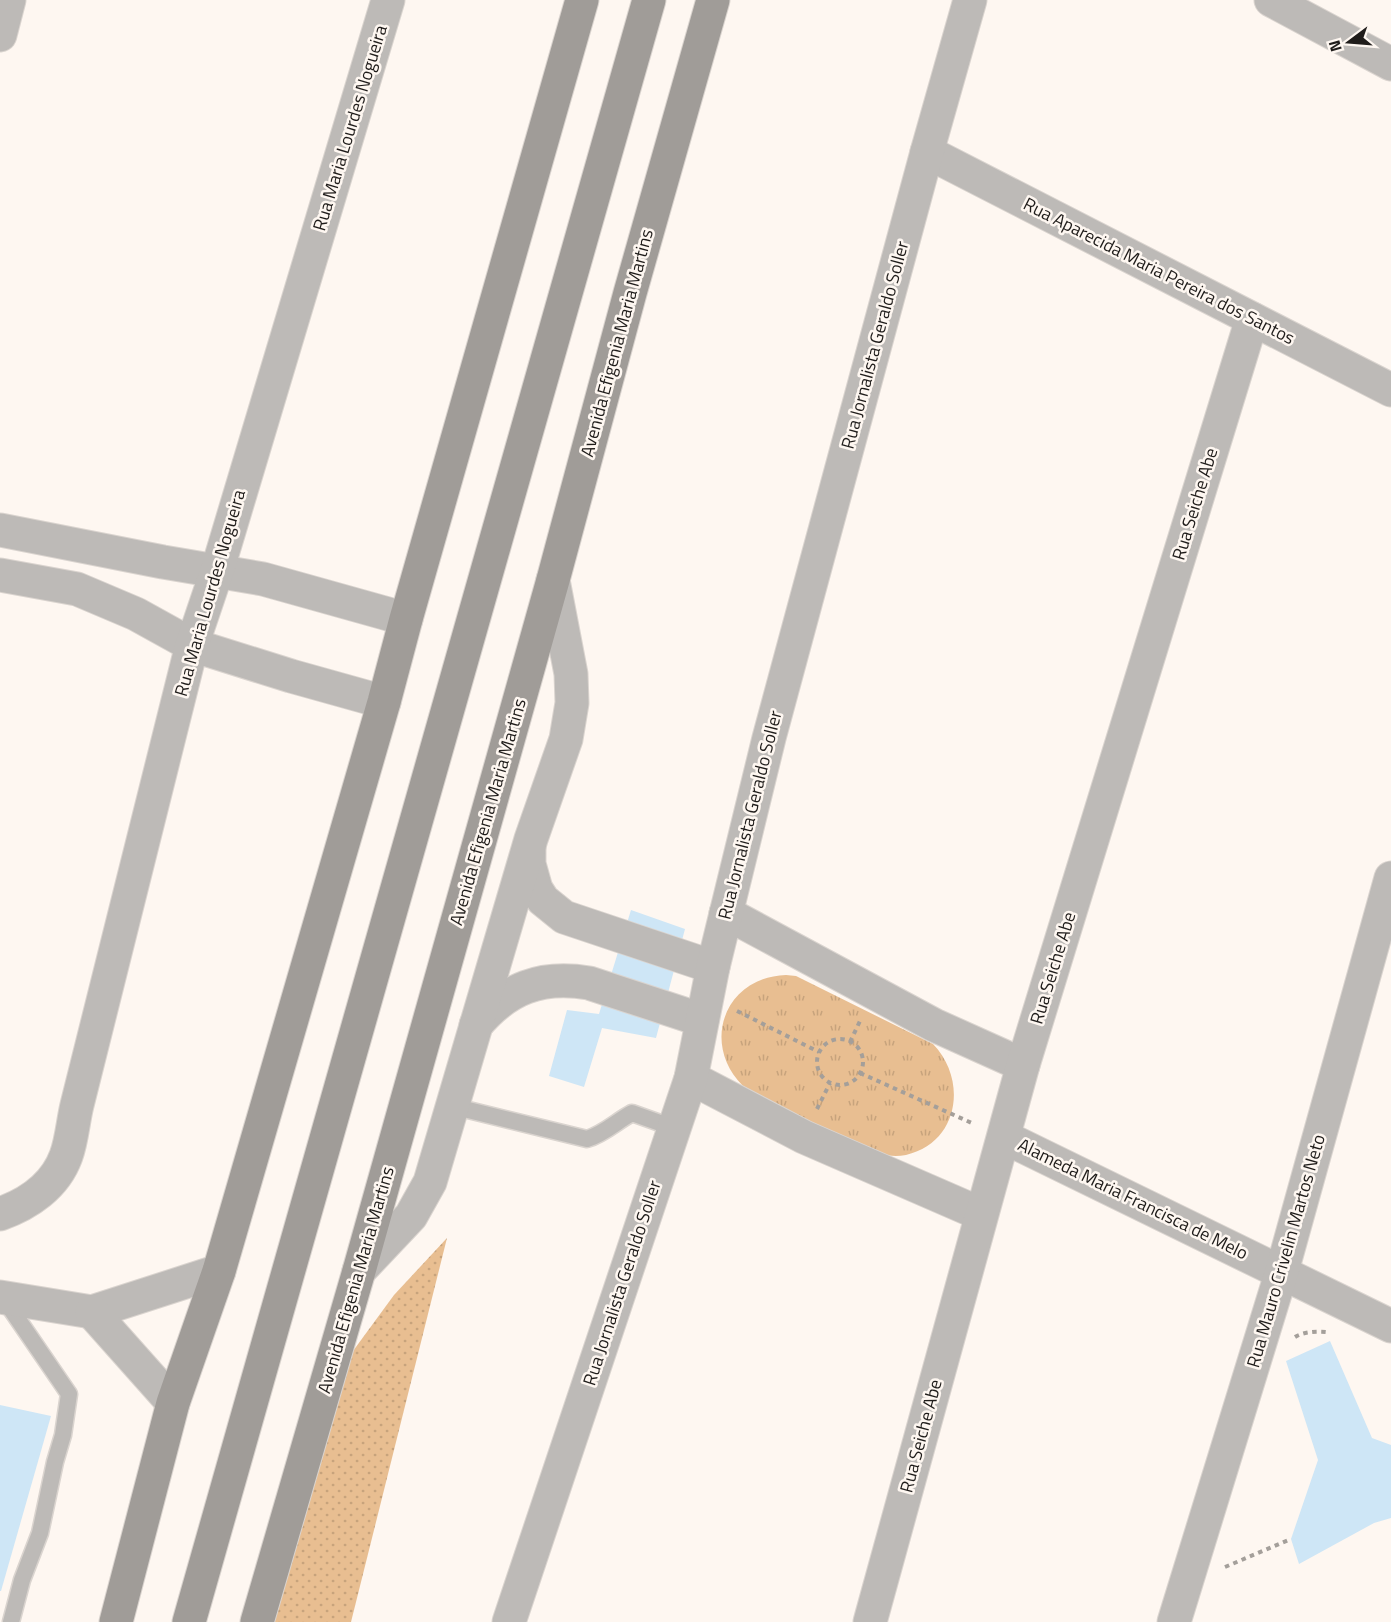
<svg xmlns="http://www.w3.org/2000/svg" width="1391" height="1622" viewBox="0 0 1391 1622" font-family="'Titillium Web',sans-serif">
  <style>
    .grass { fill: url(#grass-dots) }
    .park { fill: url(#park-tufts) }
    .building { fill: #cee6f6 }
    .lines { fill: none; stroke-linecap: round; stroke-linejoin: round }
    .lane-casing { stroke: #dad4cf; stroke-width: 19 }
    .street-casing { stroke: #dad4cf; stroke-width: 35 }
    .secondary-casing { stroke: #dad4cf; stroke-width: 35 }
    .path { stroke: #a49f9a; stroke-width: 4; stroke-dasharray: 4.5 4.5; stroke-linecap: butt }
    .lane { stroke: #bdbab7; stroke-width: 16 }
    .street { stroke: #bdbab7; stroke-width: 33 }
    .secondary { stroke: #a09c98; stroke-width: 33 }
    .labels { text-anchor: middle; stroke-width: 5; stroke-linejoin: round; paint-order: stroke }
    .street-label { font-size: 18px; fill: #1f1c1a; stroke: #fef7f1 }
  </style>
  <defs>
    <pattern id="grass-dots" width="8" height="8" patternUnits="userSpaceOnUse" patternTransform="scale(1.5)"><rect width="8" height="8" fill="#e8be91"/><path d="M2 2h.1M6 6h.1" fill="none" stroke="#c7a37c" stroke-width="1.8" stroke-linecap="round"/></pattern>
    <pattern id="park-tufts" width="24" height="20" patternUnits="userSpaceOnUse" patternTransform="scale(1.5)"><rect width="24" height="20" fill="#e8be91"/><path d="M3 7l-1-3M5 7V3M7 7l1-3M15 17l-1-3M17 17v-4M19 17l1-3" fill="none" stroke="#c7a37c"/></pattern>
  </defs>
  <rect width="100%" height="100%" fill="#fef7f1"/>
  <path class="grass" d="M 447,1238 L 351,1622 L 274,1622 L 353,1351 L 394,1295 Z"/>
  <path class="park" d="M 786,975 L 796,976 L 933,1044 C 968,1080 959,1143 906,1155 C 892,1158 879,1154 865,1151 L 743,1086 C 700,1043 725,977 786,975 Z"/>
  <g class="building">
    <path d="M 631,910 L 685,929 L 656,1038 L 602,1028 L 584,1087 L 549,1076 L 567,1010 L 599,1014 Z"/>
    <path d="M 1330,1341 L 1372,1438 L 1391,1445 L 1391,1518 L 1374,1523 L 1299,1564 L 1291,1539 L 1318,1460 L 1286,1361 Z"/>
    <path d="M 0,1405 L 51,1416 L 1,1591 L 0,1591 Z"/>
  </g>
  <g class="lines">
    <defs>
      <g id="lane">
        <path d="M 452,1106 L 587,1139 C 604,1134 617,1121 632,1113 L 674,1128"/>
        <path d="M 4,1299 L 69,1394 L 63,1435 L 55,1462 L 40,1533 L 22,1580 L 11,1622"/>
      </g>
      <g id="street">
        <path d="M 1271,0 L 1391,64"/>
        <path d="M 0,35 L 9,0"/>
        <path d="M 927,152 L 1391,390"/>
        <path d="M 0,530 L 163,562 L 263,579 L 406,619"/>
        <path d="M 0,575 L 77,589 L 136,614 L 192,645 L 291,676 L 384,702"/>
        <path d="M 529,849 L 529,864 L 536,889 L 543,900 L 564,917 L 713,967"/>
        <path d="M 726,913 L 934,1025 L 1023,1065"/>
        <path d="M 476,1025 C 507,988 541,975 589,983 L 702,1020"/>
        <path d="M 691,1078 L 804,1137 L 981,1214"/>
        <path d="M 1004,1137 L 1391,1326"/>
        <path d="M 0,1214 C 28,1204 55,1186 66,1156 C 72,1140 73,1121 77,1105 L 192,645 L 217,571 L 388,0"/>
        <path d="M 359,1271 L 411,1216 L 430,1182 L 531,839 L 566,739 L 572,703 L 571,674 L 553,580"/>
        <path d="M 0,1297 L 92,1312 L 219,1271"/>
        <path d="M 92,1312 L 173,1403"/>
        <path d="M 509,1622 L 691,1078 L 713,967 L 769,738 L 927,152 L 970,0"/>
        <path d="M 870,1622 L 1023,1065 L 1252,319"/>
        <path d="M 1174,1622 L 1282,1271 L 1391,878"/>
      </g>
      <g id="secondary">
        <path d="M 116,1622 L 173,1403 L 219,1271 L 384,702 L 406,619 L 582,0"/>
        <path d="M 189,1622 L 649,0"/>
        <path d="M 257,1622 L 359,1271 L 553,580 L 630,293 L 713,0"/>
      </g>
    </defs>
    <use href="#lane" class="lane-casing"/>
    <use href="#street" class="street-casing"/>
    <use href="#secondary" class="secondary-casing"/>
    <g class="path">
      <path d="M 737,1011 L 819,1052"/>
      <circle cx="840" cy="1062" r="23"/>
      <path d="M 850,1042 L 860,1021"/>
      <path d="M 860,1073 L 974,1124"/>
      <path d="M 817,1109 L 830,1083"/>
      <path d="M 1295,1337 C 1303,1332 1316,1331 1326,1332"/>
      <path d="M 1225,1567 L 1291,1539"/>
    </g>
    <use href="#lane" class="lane"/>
    <use href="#street" class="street"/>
    <use href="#secondary" class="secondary"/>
  </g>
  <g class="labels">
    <g class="street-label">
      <text transform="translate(350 128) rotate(-73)" y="6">Rua Maria Lourdes Nogueira</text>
      <text transform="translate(1159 271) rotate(27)" y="6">Rua Aparecida Maria Pereira dos Santos</text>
      <text transform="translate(617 343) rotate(-75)" y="6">Avenida Efigenia Maria Martins</text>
      <text transform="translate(875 345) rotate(-75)" y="6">Rua Jornalista Geraldo Soller</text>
      <text transform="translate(1195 504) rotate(-73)" y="6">Rua Seiche Abe</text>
      <text transform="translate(210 593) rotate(-74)" y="6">Rua Maria Lourdes Nogueira</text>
      <text transform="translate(488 812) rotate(-74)" y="6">Avenida Efigenia Maria Martins</text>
      <text transform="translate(750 815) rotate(-76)" y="6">Rua Jornalista Geraldo Soller</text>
      <text transform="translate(1053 968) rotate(-73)" y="6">Rua Seiche Abe</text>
      <text transform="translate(1133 1199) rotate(26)" y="6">Alameda Maria Francisca de Melo</text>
      <text transform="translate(1286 1251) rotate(-74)" y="6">Rua Mauro Crivelin Martos Neto</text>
      <text transform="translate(356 1280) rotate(-74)" y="6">Avenida Efigenia Maria Martins</text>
      <text transform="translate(622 1283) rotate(-72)" y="6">Rua Jornalista Geraldo Soller</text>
      <text transform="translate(921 1436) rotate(-75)" y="6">Rua Seiche Abe</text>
    </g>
  </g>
  <g transform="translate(1349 42) rotate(254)" stroke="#fef7f1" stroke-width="4.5" paint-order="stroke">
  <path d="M0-4.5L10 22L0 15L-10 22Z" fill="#1f1c1a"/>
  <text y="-9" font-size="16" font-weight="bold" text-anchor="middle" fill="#1f1c1a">N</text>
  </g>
</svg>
